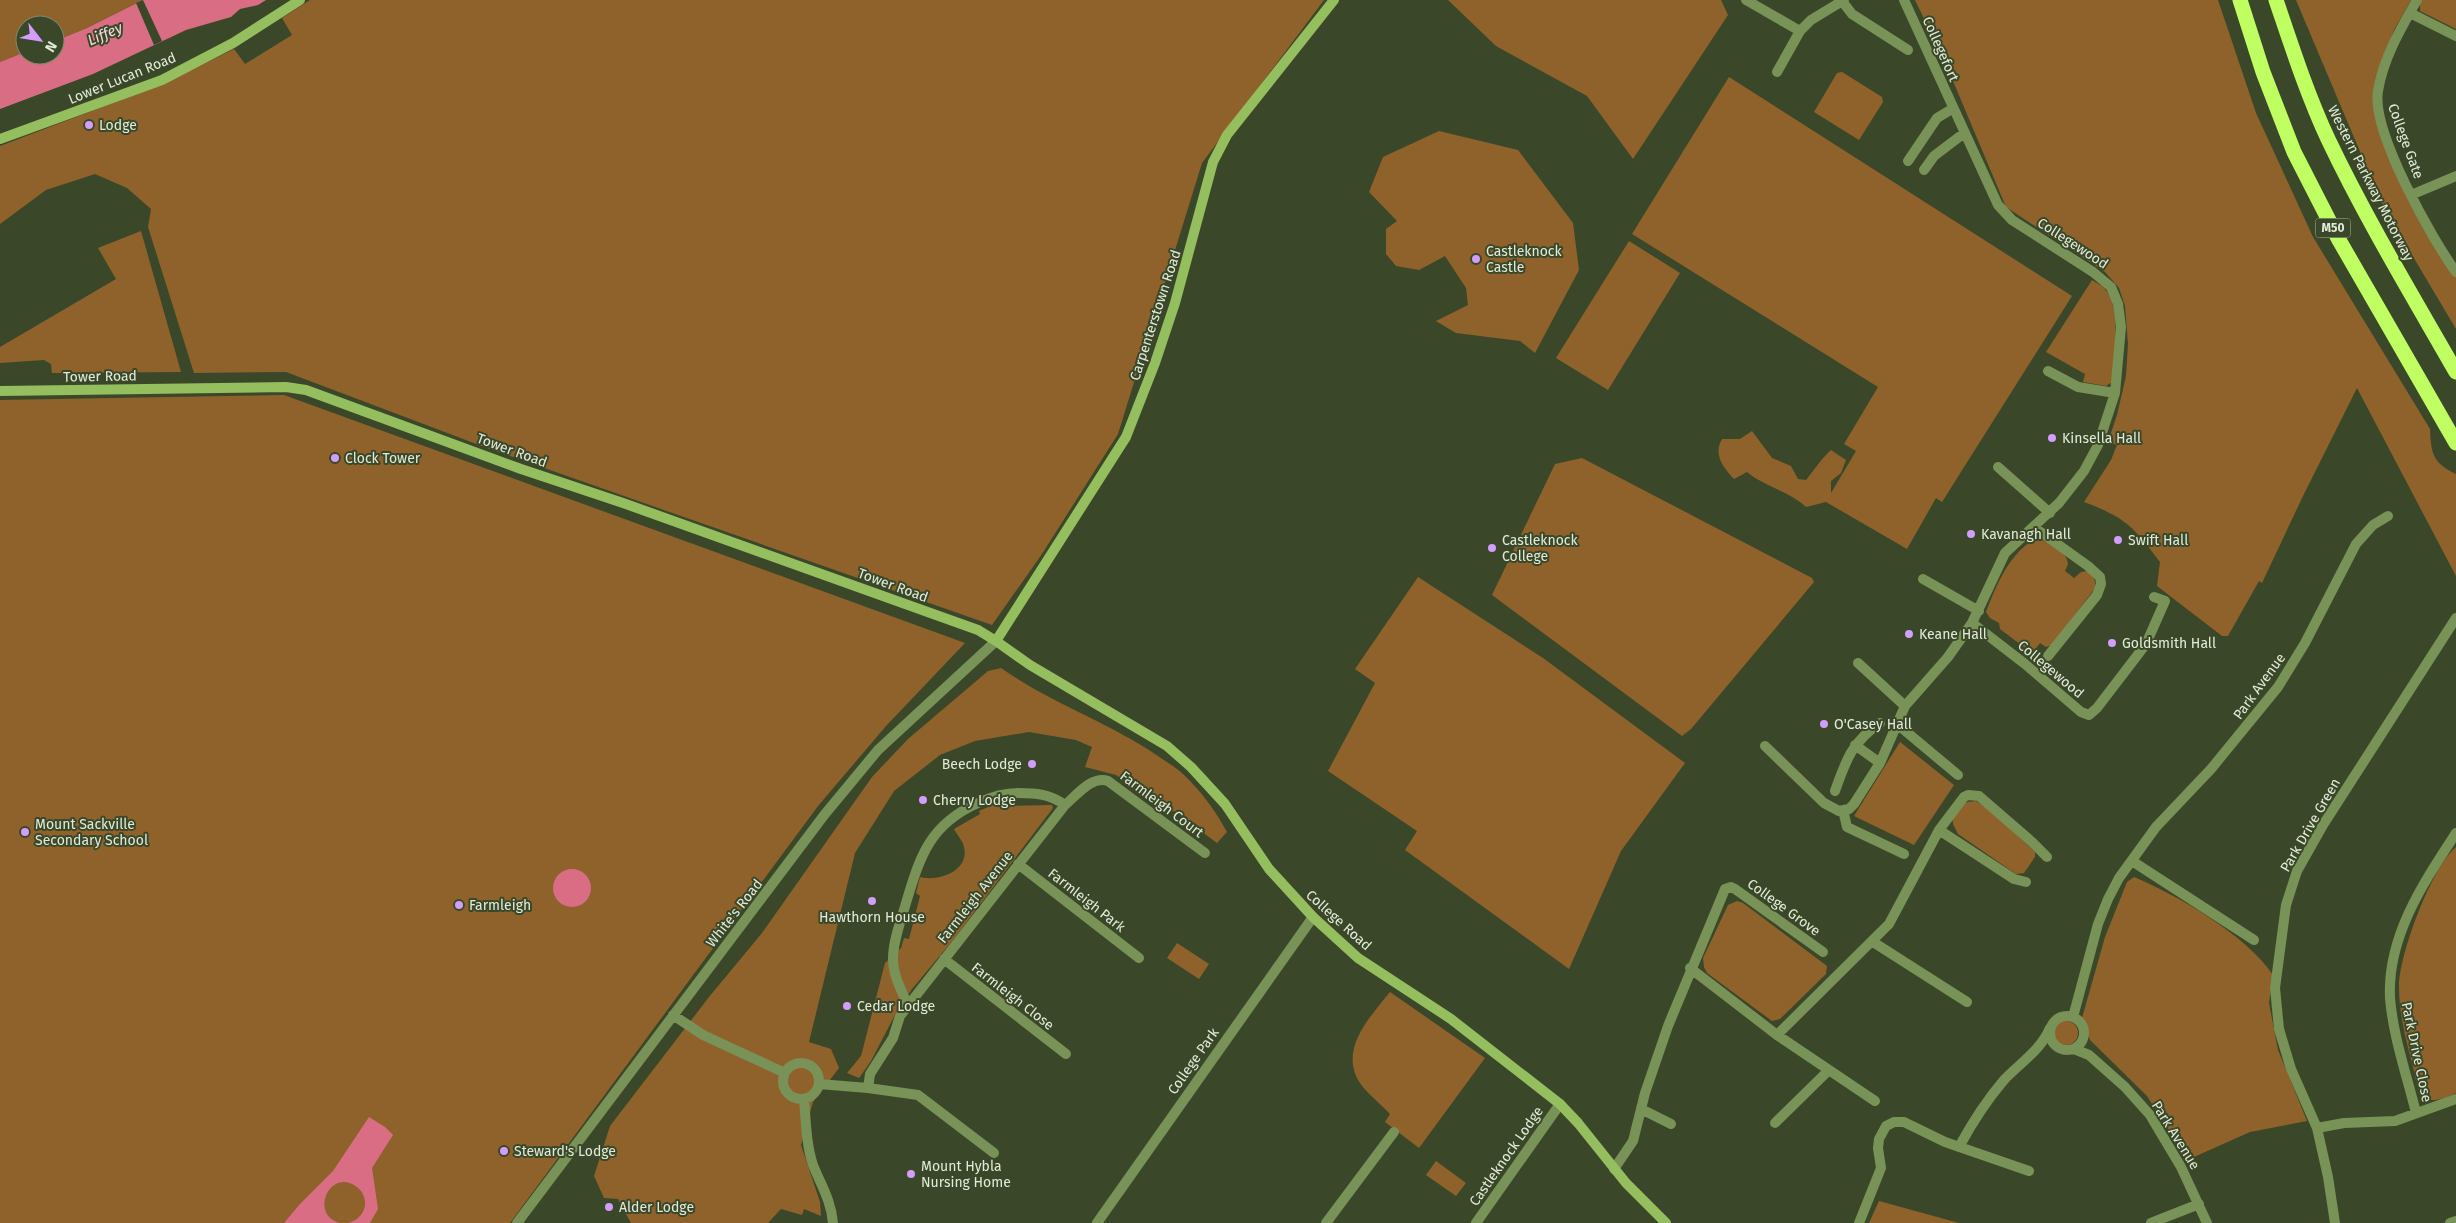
<svg xmlns="http://www.w3.org/2000/svg" width="2456" height="1223" font-family="'Fira Sans',sans-serif">
	<style>
		.green { fill: #8f622c }
		.water { fill: #d86d83 }
		.pier { fill: #3a4829 }
		.lines { fill: none; stroke-linecap: round; stroke-linejoin: round }
		.street { stroke: #789257; stroke-width: 10 }
		.secondary { stroke: #95be5e; stroke-width: 10 }
		.highway { stroke: #bfff61; stroke-width: 15 }
		.poi-dot { fill: #d19dfe; stroke: #3a4829; stroke-width: 2 }
		.labels { text-anchor: middle; stroke-width: 4; stroke-linejoin: round; paint-order: stroke }
		.shield { fill: #3a4829; stroke: #b0baa4; stroke-width: 1 }
		.shield-label { font-size: 12px; font-weight: bold; fill: #e2ebd8 }
		.street-label { font-size: 14px; fill: #e2ebd8; stroke: #3a4829 }
		.poi-label { font-size: 14px; fill: #e2ebd8; stroke: #3a4829; text-anchor: start }
		.water-label { font-size: 15px; font-style: italic; fill: #f5d8dc; stroke: #3a4829 }
	</style>
	<rect width="100%" height="100%" fill="#3a4829"/>
	<path class="green" d="M0,0H143L87,28L55,41V25H25V52L0,62Z
		M310,0H1324L1202,163L1118,434L1042,554L992,625L487,448L286,372L194,373L148,227L151,209L127,188L95,174L46,190L0,224V146L163,84L234,49L245,64L292,35L282,18Z
		M1448,0H1721L1728,15L1633,159L1587,96L1496,46Z
		M1915,0H2218L2256,113L2313,237L2430,429C2431,454 2433,463 2456,474V576L2357,388L2303,496L2262,583L2259,581L2228,636H2222L2157,586L2160,562C2133,526 2126,518 2084,502L2111,460L2117,445L2108,442L2117,415L2126,376L2128,344L2125,306L2119,288L2105,272L2006,207L1945,62Z
		M2296,0H2411L2394,30L2375,82L2393,154L2456,276V329L2383,206Z
		M2420,0H2456V29L2420,11Z
		M1842,72L1882,97L1883,102L1859,140L1814,112L1837,73Z
		M1729,77L2072,296L1942,502L1936,498L1907,549L1826,502L1806,507C1789,491 1765,487 1747,472L1734,479C1723,467 1713,455 1722,439H1740L1752,431L1772,458L1791,466L1798,479L1806,480C1814,470 1822,458 1831,450L1846,460L1841,473L1831,481V493L1856,451L1844,444L1878,387L1632,234Z
		M1439,131L1518,150L1573,223L1579,270L1535,353L1520,341L1456,333L1436,321L1468,305L1466,288L1445,256L1419,270L1396,266L1386,254V229L1397,221L1369,192L1383,157Z
		M141,231L181,372L52,373L51,364L44,360L0,363V347L116,279L98,248Z
		M1629,241L1680,273L1608,390L1556,358Z
		M2092,280C2096,283 2102,285 2105,289C2122,309 2114,357 2112,382L2106,386L2083,382L2085,374L2046,352Z
		M284,395L965,643L886,726L818,806L510,1223H0V400Z
		M1582,458L1812,578L1814,582L1691,729L1682,736L1492,595L1555,464Z
		M2035,539C2046,539 2068,552 2068,564L2065,571L2074,578L2081,572L2087,571C2093,576 2096,579 2095,588L2052,645L2046,647L2040,643L2034,651H2029L2000,629L1999,623L1990,618L1986,612C1997,584 2009,554 2035,539Z
		M1418,577L1543,658L1685,763L1621,851L1569,969L1405,850L1417,831L1328,771L1375,683L1355,669Z
		M1001,668C1050,703 1108,722 1158,756C1166,762 1176,767 1183,774C1201,791 1215,810 1227,832L1217,843L1174,811L1168,814L1116,775L1085,767L1092,747L1076,740L1029,732L975,741L940,755L894,791L855,853L809,1042L831,1049L839,1068L813,1102L801,1145L820,1202L821,1216L804,1209L802,1215L781,1209L768,1223H631L618,1199L604,1198L594,1176L610,1126L709,997L762,933L872,777L908,739L981,677L988,671Z
		M1900,742L1954,785L1914,845L1854,816Z
		M1976,801L1991,811L2035,852V857L2024,873L2016,874L1958,834L1953,824L1952,815L1967,802Z
		M998,803H1003L1004,806L1052,805L1053,808L953,940L912,989L897,1011L871,1061L859,1078L847,1073L861,1056L885,963L901,948L904,938L909,939L920,896L916,893L920,877C938,882 970,871 964,847C963,841 957,835 954,829L980,814L979,811Z
		M2456,847V1093C2445,1098 2436,1102 2424,1099C2416,1088 2415,1073 2411,1059C2405,1036 2399,1012 2399,987C2399,955 2431,868 2456,847Z
		M2134,877C2179,896 2246,935 2273,975L2269,1003L2278,1050L2307,1121L2250,1132L2185,1161L2167,1127L2147,1096L2090,1040L2082,1018L2105,937L2127,882Z
		M1737,901L1743,903L1827,966L1826,974L1780,1019L1772,1021L1707,973L1704,967L1703,958L1728,905Z
		M1177,943L1209,964L1199,979L1167,958Z
		M1390,992L1485,1058L1419,1148L1385,1122L1390,1114C1381,1104 1365,1092 1358,1080C1340,1047 1371,1016 1390,992Z
		M2054 1033a12 12 0 1 1 24 0a12 12 0 1 1-24 0Z
		M1436,1161L1466,1183L1456,1196L1426,1175Z
		M1879,1201L1959,1223H1869Z"/>
	<path class="water" d="M143,0H266L258,5L240,9L231,17L186,30L93,74L0,109V62L25,52V55H55V41L87,28Z
		M553 888a19 19 0 1 1 38 0a19 19 0 1 1-38 0Z
		M369,1117L385,1127L393,1135L372,1168L378,1209L370,1223H348C360,1220 368,1209 364,1197C362,1191 359,1188 354,1185C328,1170 310,1216 340,1223H284L300,1204L333,1171Z"/>
	<path class="pier" d="M143,0L162,41L154,45L136,3Z"/>
	<g class="lines">
		<path class="street" d="M1746,0L1800,31
			M2417,0C2401,28 2383,59 2378,91C2371,131 2432,239 2456,272
			M1842,1L1852,14L1908,50
			M2410,13L2456,36
			M1777,72L1800,31L1811,20L1844,0
			M1908,161L1937,118L1952,109
			M1924,170L1934,156L1963,134
			M2411,195L2456,176
			M2048,371L2078,387L2115,393
			M1998,467L2050,513
			M2035,528L2088,566L2100,577L2101,584L2097,595L2048,656
			M1923,579L1979,611
			M1972,623L2025,664L2081,712L2089,715L2097,708L2146,644L2165,601L2154,597
			M1858,663L1905,706
			M1897,724L1958,775
			M1855,745L1880,763
			M1765,746L1824,803L1839,811L1849,809L1854,804L1880,763L1905,706L1948,657L1972,623L2005,553L2059,503L2084,471L2098,445L2115,393L2121,327L2118,304L2111,287L2093,272L2012,220L1998,205L1904,0
			M1835,791C1846,760 1852,742 1880,723
			M1843,810L1847,827L1904,854
			M2132,861L2254,940
			M1018,864L1139,958
			M2026,882L2014,879L1939,830L1964,797L1968,795L1979,796L2032,842L2047,857
			M1873,942L1967,1002
			M944,959L1066,1054
			M1690,968L1777,1035L1875,1101
			M908,1006C902,991 893,976 893,959C893,940 901,921 906,903C920,856 930,824 978,803C991,797 1004,793 1018,793C1036,793 1050,794 1065,805
			M673,1015L703,1035L785,1073
			M2050 1033a17 17 0 1 1 34 0a17 17 0 1 1-34 0Z
			M2073,1017L2098,924L2108,899L2119,878L2156,827L2211,769L2278,687L2305,643L2356,544L2373,525L2388,516
			M1777,1035L1889,924L1939,830
			M2074,1049L2089,1055L2125,1087L2150,1115L2181,1167L2207,1223
			M783 1081a18 18 0 1 1 36 0a18 18 0 1 1-36 0Z
			M819,1084L868,1088L870,1074L893,1038L900,1016L1065,805C1077,795 1092,775 1108,781L1205,853
			M868,1088L918,1095L994,1153
			M804,1099C806,1121 806,1144 813,1165C821,1185 831,1200 833,1223
			M1641,1109L1671,1124
			M2416,1113C2407,1076 2393,1036 2390,998C2387,936 2424,882 2456,833
			M1775,1123L1828,1071
			M2317,1128L2344,1123L2395,1121L2456,1099
			M1959,1147C1972,1123 1986,1101 2004,1080C2020,1063 2041,1050 2050,1028
			M1614,1169L1633,1141L1645,1093L1668,1026L1725,889L1731,887L1735,889L1823,952
			M517,1223L825,814L878,750L996,641
			M1097,1223L1313,917
			M1326,1223L1394,1132
			M1476,1223L1560,1104
			M1859,1223L1881,1168L1878,1148L1879,1139L1886,1126L1894,1122H1904L1945,1142L2029,1171
			M2151,1223L2199,1204
			M2335,1223L2328,1177L2317,1128L2291,1069L2279,1029L2275,988L2286,905L2297,871L2323,825L2456,618
			M2450,1223L2456,1221"/>
		<path class="secondary" d="M0,139L162,80L233,43L300,0
			M0,391L286,387L306,390L521,469L623,503L978,630L996,641L1030,665L1167,746L1191,767L1225,804L1269,869L1313,917L1358,958L1451,1019L1560,1104L1578,1123L1626,1183L1666,1223
			M996,641L1126,437L1155,363L1175,303L1213,162L1227,135L1334,0"/>
		<path class="highway" d="M2240,0L2263,72L2294,152L2339,240L2456,443
			M2276,0C2292,47 2307,94 2328,139C2366,219 2412,295 2456,372"/>
	</g>
	<g class="poi-dot">
		<circle cx="89" cy="125" r="5"/>
		<circle cx="1476" cy="259" r="5"/>
		<circle cx="2052" cy="438" r="5"/>
		<circle cx="335" cy="458" r="5"/>
		<circle cx="1971" cy="534" r="5"/>
		<circle cx="2118" cy="540" r="5"/>
		<circle cx="1492" cy="548" r="5"/>
		<circle cx="1909" cy="634" r="5"/>
		<circle cx="2112" cy="643" r="5"/>
		<circle cx="1824" cy="724" r="5"/>
		<circle cx="1032" cy="764" r="5"/>
		<circle cx="923" cy="800" r="5"/>
		<circle cx="25" cy="832" r="5"/>
		<circle cx="872" cy="901" r="5"/>
		<circle cx="459" cy="905" r="5"/>
		<circle cx="847" cy="1006" r="5"/>
		<circle cx="504" cy="1151" r="5"/>
		<circle cx="911" cy="1174" r="5"/>
		<circle cx="609" cy="1207" r="5"/>
	</g>
	<g class="labels">
		<rect class="shield" x="2315.5" y="218.5" width="35" height="19" rx="4"/>
		<g class="shield-label">
			<text x="2333" y="232">M50</text>
		</g>
		<g class="street-label">
			<text transform="translate(1941 49) rotate(66)" y="5">Collegefort</text>
			<text transform="translate(122 78) rotate(-22)" y="5">Lower Lucan Road</text>
			<text transform="translate(2406 141) rotate(70)" y="5">College Gate</text>
			<text transform="translate(2371 183) rotate(63)" y="5">Western Parkway Motorway</text>
			<text transform="translate(2073 243) rotate(33)" y="5">Collegewood</text>
			<text transform="translate(1155 315) rotate(-72)" y="5">Carpenterstown Road</text>
			<text transform="translate(100 376) rotate(-1)" y="5">Tower Road</text>
			<text transform="translate(512 450) rotate(20)" y="5">Tower Road</text>
			<text transform="translate(893 585) rotate(20)" y="5">Tower Road</text>
			<text transform="translate(2051 669) rotate(40)" y="5">Collegewood</text>
			<text transform="translate(2259 686) rotate(-54)" y="5">Park Avenue</text>
			<text transform="translate(1162 804) rotate(37)" y="5">Farmleigh Court</text>
			<text transform="translate(2310 825) rotate(-60)" y="5">Park Drive Green</text>
			<text transform="translate(975 897) rotate(-52)" y="5">Farmleigh Avenue</text>
			<text transform="translate(1087 900) rotate(38)" y="5">Farmleigh Park</text>
			<text transform="translate(1784 907) rotate(36)" y="5">College Grove</text>
			<text transform="translate(734 913) rotate(-52)" y="5">White's Road</text>
			<text transform="translate(1339 920) rotate(42)" y="5">College Road</text>
			<text transform="translate(1013 996) rotate(38)" y="5">Farmleigh Close</text>
			<text transform="translate(2417 1052) rotate(78)" y="5">Park Drive Close</text>
			<text transform="translate(1193 1061) rotate(-55)" y="5">College Park</text>
			<text transform="translate(2176 1135) rotate(58)" y="5">Park Avenue</text>
			<text transform="translate(1506 1156) rotate(-55)" y="5">Castleknock Lodge</text>
		</g>
		<g class="poi-label">
			<text x="99" y="130">Lodge</text>
			<text x="1486" y="256">Castleknock<tspan x="1486" dy="16">Castle</tspan></text>
			<text x="2062" y="443">Kinsella Hall</text>
			<text x="345" y="463">Clock Tower</text>
			<text x="1981" y="539">Kavanagh Hall</text>
			<text x="1502" y="545">Castleknock<tspan x="1502" dy="16">College</tspan></text>
			<text x="2128" y="545">Swift Hall</text>
			<text x="1919" y="639">Keane Hall</text>
			<text x="2122" y="648">Goldsmith Hall</text>
			<text x="1834" y="729">O'Casey Hall</text>
			<text x="1022" y="769" text-anchor="end">Beech Lodge</text>
			<text x="933" y="805">Cherry Lodge</text>
			<text x="35" y="829">Mount Sackville<tspan x="35" dy="16">Secondary School</tspan></text>
			<text x="469" y="910">Farmleigh</text>
			<text x="872" y="922" text-anchor="middle">Hawthorn House</text>
			<text x="857" y="1011">Cedar Lodge</text>
			<text x="514" y="1156">Steward's Lodge</text>
			<text x="921" y="1171">Mount Hybla<tspan x="921" dy="16">Nursing Home</tspan></text>
			<text x="619" y="1212">Alder Lodge</text>
		</g>
		<g class="water-label">
			<text transform="translate(105 34) rotate(-23)" y="5">Liffey</text>
		</g>
	</g>
	<g transform="translate(40 40) rotate(121)"><circle r="24" fill="#3a4829" stroke="#7d896f"/>
	<path d="M0-4L9 19L0 12L-9 19Z" fill="#d19dfe"/>
	<text y="-8" font-size="14" font-weight="bold" text-anchor="middle" fill="#e2ebd8">N</text>
	</g>
</svg>
